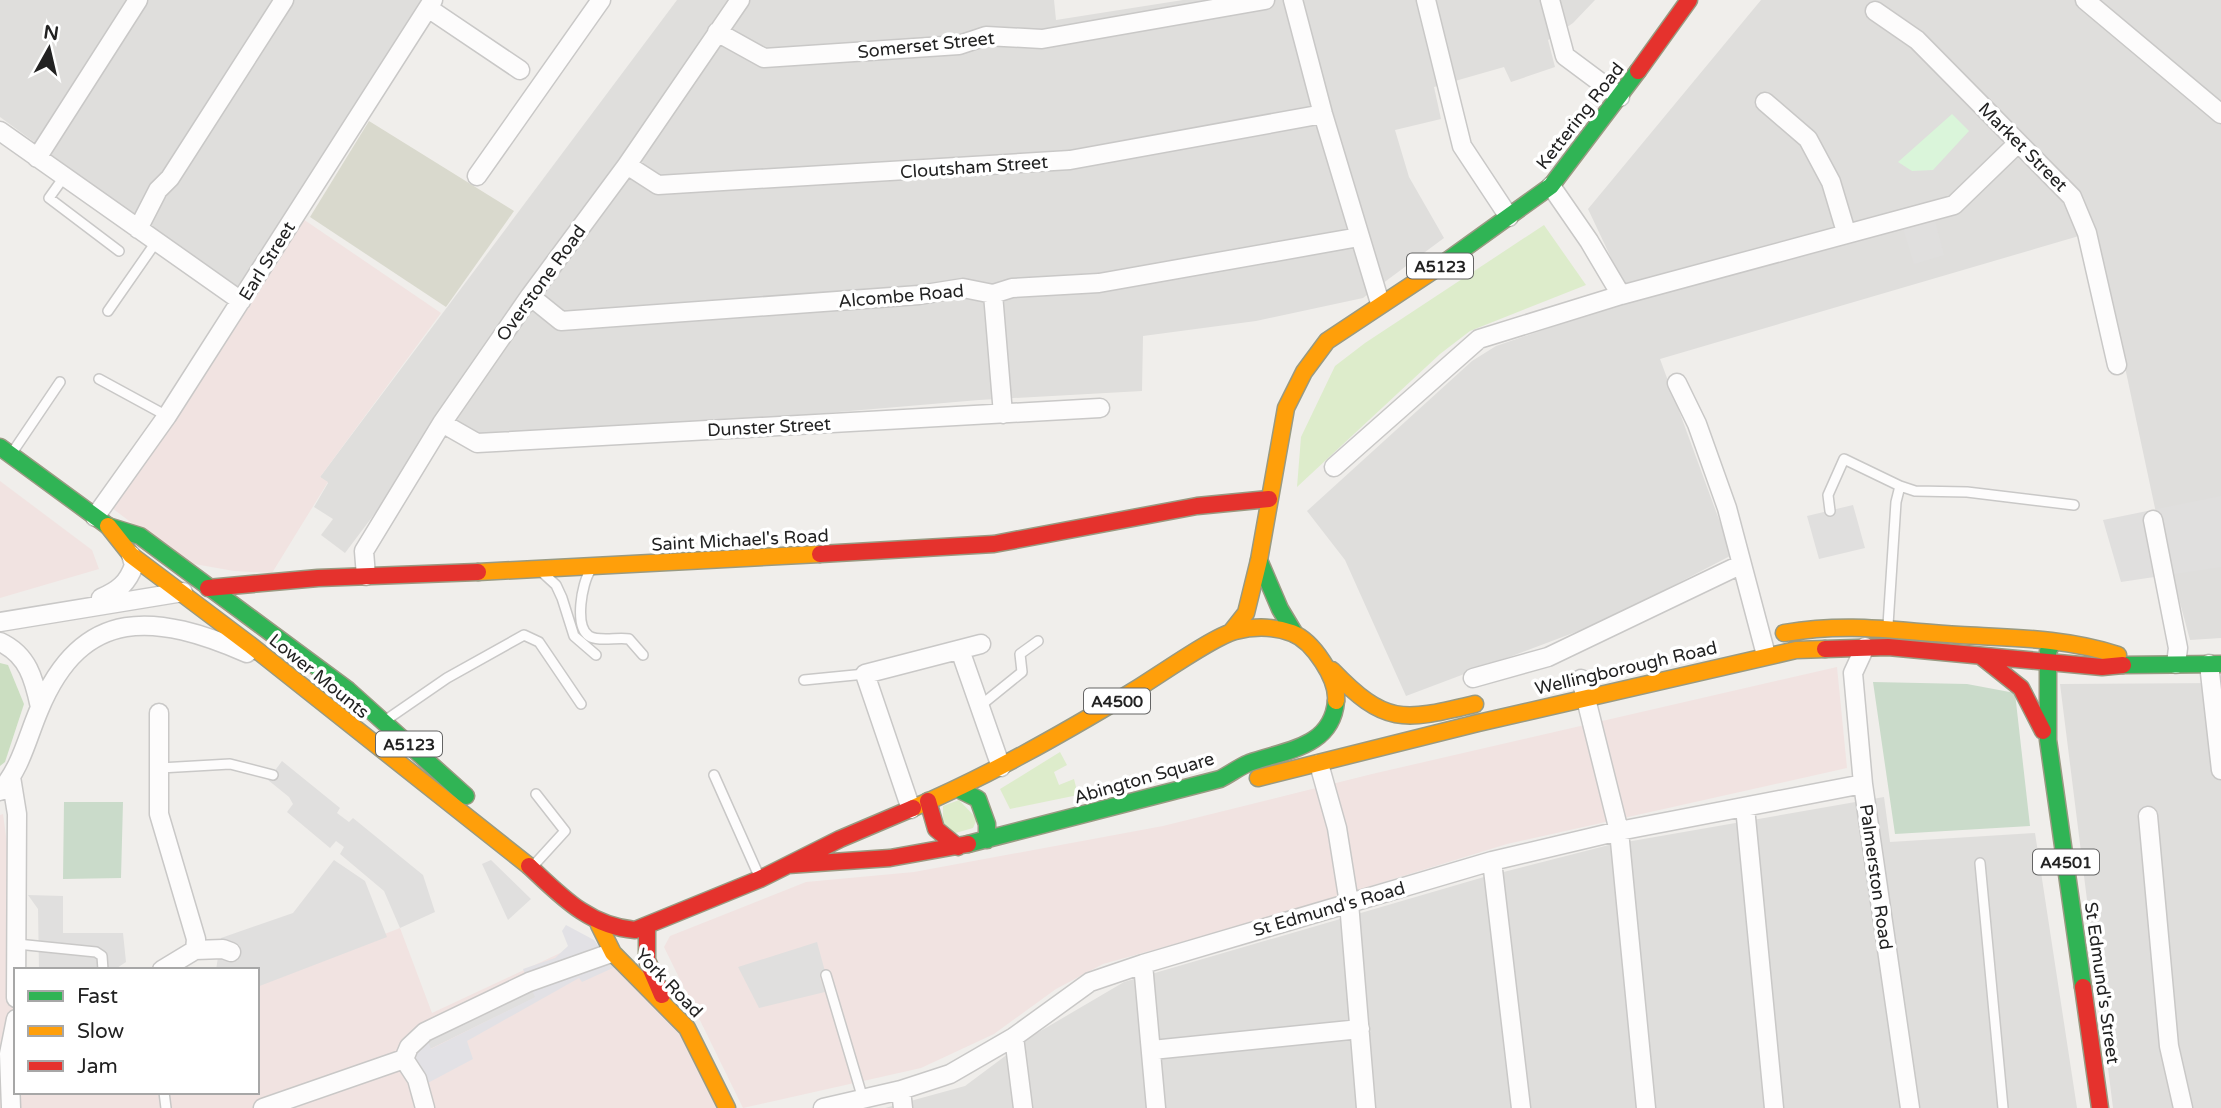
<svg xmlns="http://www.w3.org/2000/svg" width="2221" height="1108" font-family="'Varela Round',sans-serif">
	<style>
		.residential { fill: #dfdedc }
		.commercial { fill: #f1e3e1 }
		.construction { fill: #d9d9cd }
		.grass { fill: #ddeccb }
		.forest { fill: #cbdec1 }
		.cemetery { fill: #cadbca }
		.park { fill: #daf5da }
		.parking { fill: #e0dfde }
		.plaza { fill: #e2e1e5 }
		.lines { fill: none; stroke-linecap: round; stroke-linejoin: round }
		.lane-casing { stroke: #c9c8c7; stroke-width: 12 }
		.street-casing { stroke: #c9c8c7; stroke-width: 21 }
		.fast-casing { stroke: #999a82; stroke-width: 19 }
		.slow-casing { stroke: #999a82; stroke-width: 19 }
		.jam-casing { stroke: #999a82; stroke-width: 19 }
		.lane { stroke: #fdfcfc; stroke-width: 9 }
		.street { stroke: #fdfcfc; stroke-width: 18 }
		.fast { stroke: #30b455; stroke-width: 16 }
		.slow { stroke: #ff9f0a; stroke-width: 16 }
		.jam { stroke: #e5322d; stroke-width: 16 }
		.labels { text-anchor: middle; stroke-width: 7; stroke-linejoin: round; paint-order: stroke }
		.shield { fill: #fff; stroke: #646464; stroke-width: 2 }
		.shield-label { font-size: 16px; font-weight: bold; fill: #222 }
		.street-label { font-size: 18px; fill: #222; stroke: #fff }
	</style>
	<rect width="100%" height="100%" fill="#f0eeeb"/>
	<path class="residential" d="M0,0H423L239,292L0,117Z
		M677,0H1054L1056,20L1183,0H1595L1573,23L1548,40L1555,67L1511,82L1504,67L1434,87L1441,119L1395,130L1409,177L1444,238L1363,298L1256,321L1143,336L1142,391L979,400L477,443L443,423L345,553L321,535L333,519L314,507L328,483L320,477Z
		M1761,0H2221V638L2190,640L2156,513L2096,231L1660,359L1732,555L1605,621L1406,696L1345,560L1307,511L1472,361L1496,346L1631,300L1588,209Z
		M2221,683V1108H2113L2060,684Z
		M1884,797L1890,842L2035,833L2077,1108H885L965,1086L1032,1036L1124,982L1484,877L1609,845Z"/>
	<path class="commercial" d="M300,217L441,313L320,477L328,482L272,573L234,571L183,562L112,508Z
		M0,481L92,550L99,569L0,598Z
		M1837,667L1847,768L1507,844L1254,922L1103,964L1056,989L994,1034L921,1068L743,1108L664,947L670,936L806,882L914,872L1163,826L1372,774Z
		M3,814L17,917L16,1092H257V984L400,928L432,1013L588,940L674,1023L726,1108H0V815Z"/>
	<path class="construction" d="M369,121L514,211L446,307L310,217Z"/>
	<path class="grass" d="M1544,225L1586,285L1470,331L1440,354L1297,487L1301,437L1335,366L1365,343Z
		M1060,752L1067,765L1054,772L1059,785L1074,779L1078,795L1010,809L1000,789Z
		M959,800L977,819L973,828L952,834L943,829V806Z"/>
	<path class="forest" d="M0,663L8,665L24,704L5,762L0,766Z"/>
	<path class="cemetery" d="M1873,682L1967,684L2015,693L2030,826L1895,834Z
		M64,802H123L121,878L63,879Z"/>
	<path class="park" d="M1952,114L1969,131L1933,170L1912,171L1898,162Z"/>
	<path class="parking" d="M1932,210L1944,255L1914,264L1900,218Z
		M2221,496V567L2121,582L2103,520Z
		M1853,505L1865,548L1819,559L1807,516Z
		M282,761L340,808L337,813L349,822L353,818L423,875L435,912L400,928L384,891L340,854L344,847L336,841L330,848L287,812L293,804L289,797L268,780Z
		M334,860L365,881L387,937L257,987V970H216L221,938L293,913Z
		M491,860L531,899L508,920L482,864Z
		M28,895L63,896V933H123L126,962L114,970H39L38,909Z
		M817,942L826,975L820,977L825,992L759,1008L738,967Z
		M529,982L536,997L430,1049L427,1039Z"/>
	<path class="plaza" d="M566,925L594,940L615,967L582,982L579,978L467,1041L473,1059L424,1085L412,1052L427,1039L431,1049L535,997L523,969L555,958L568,946L562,931Z"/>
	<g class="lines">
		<g class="lane-casing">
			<path id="lane" d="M64,177L49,198L119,251
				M108,311L156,242
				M99,379L167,416
				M12,453L60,382
				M1900,486L1915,491L1967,492L2074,505
				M1830,511L1828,495L1844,459L1900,486L1896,502L1888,625
				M590,571C582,583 574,626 589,636C598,642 618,637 629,639L643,655
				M544,574L556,585L562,598L574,636L596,655
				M804,680L865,674
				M980,706L1022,672L1020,654L1038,641
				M386,720L447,678L524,635L539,642L581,704
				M160,768L230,764L273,775
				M714,775L759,876
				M1980,863L2003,1108
				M534,865L565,831L536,794
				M17,944L96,952L102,956L103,970
				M826,975L863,1099
				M164,1092L166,1108"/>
		</g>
		<g class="street-casing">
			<path id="street" d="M1293,0L1323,114L1380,303
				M1426,0L1462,146L1509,217
				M1550,0L1565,56L1620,97
				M2085,0L2221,114
				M428,8L520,70
				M1875,11L1917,40L2072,197L2087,233L2117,365
				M717,32L764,58L959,45L986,36L1042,39L1265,0
				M1765,102L1808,139L1831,182L1846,232
				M0,131L241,301
				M37,158L138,0
				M627,165L658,185L1070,160L1323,114
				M477,176L601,0
				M1551,186L1589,241L1621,295
				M138,229L158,190L170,178L284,0
				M993,294L1003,414
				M530,296L561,321L919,295L963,288L993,294L1012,288L1099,283L1359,237
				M1677,383L1697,424L1727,508L1766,655
				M442,423L477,443L1100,408
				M1334,467L1479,339L1621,295L1954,205L2018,143
				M95,517L167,416L433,0
				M2153,520L2178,648L2176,664
				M366,576L364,551L442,423L530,296L627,165L740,0
				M101,598C118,591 128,583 134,565L131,555
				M0,622L183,592
				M0,642C28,655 34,679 40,707
				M1865,647L1853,673L1863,784L1910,1108
				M960,650L1001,767
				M2209,664L2221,770
				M1473,678L1548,657L1740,565
				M1581,679L1619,831L1646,1108
				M159,713V814L196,939L195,950L162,970
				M1319,764L1337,828L1349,903L1366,1108
				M11,777L17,814L16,998
				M0,791C21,768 27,738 39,710C83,604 157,614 247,653
				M1745,807L1774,1108
				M911,809L865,674L981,644
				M2148,816L2169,1046L2183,1108
				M1492,861L1521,1108
				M195,950L223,949L231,952
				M1143,964L1156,1108
				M1014,1037L1023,1108
				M1152,1050L1360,1029
				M404,1059L417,1079L425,1108
				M901,1090L903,1108
				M11,1108L9,1054L16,1019
				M263,1108L404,1059L409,1047L425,1032L529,982L608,954
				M823,1108L901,1090L950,1074L1014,1037L1090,982L1143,964L1492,861L1619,831L1863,784"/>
		</g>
		<g class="fast-casing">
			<path id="fast" d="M1437,268L1551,186L1638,71
				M0,447L108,526L140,536L348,690L466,796
				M1259,560L1280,609L1295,634
				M2051,646L2048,651V740L2083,987
				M2123,665L2221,664
				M958,789L978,799L987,824V840
				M968,844L1220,779C1230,774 1239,767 1249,763C1285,750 1332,748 1336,701"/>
		</g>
		<g class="slow-casing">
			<path id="slow" d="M108,526L131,555L249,644L529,866
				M478,572L820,554
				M1231,632L1246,613L1259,560L1286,408L1304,372L1327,341L1437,268
				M1784,633C1851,622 1894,631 1960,635C2014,638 2066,638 2118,655
				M1332,670C1386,726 1403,721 1475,704
				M1258,778L1478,723L1796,650L1825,649
				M913,808C988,776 1060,735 1130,693C1154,679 1212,637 1235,631C1255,626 1273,626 1292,633C1313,641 1338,679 1336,701
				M599,925L613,953L687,1028L727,1108"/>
		</g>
		<g class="jam-casing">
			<path id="jam" d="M1638,71L1689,0
				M820,554L994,544L1197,506L1269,499
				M208,588L318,578L478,572
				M1825,649L1888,647L2102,667L2123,665
				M1982,657L2021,688L2043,731
				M928,801L936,829L958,847
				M788,865L890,858L968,844
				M529,866C562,897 589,926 635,930L760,879L840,839L913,808
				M647,926V960L662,995
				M2083,987L2100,1108"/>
		</g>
		<use href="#lane" class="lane"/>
		<use href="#street" class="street"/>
		<use href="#fast" class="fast"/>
		<use href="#slow" class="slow"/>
		<use href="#jam" class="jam"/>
	</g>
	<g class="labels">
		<g class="shield">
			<rect x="1407" y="253.5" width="66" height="25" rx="5"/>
			<rect x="1084" y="688.5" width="66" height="25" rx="5"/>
			<rect x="376" y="731.5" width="66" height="25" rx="5"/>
			<rect x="2033" y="849.5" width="66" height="25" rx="5"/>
		</g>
		<g class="shield-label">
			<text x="1440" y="272">A5123</text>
			<text x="1117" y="707">A4500</text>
			<text x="409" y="750">A5123</text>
			<text x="2066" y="868">A4501</text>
		</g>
		<g class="street-label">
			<text transform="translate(926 45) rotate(-6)" y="6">Somerset Street</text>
			<text transform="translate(1580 116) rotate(-52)" y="6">Kettering Road</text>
			<text transform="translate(2023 147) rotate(45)" y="6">Market Street</text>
			<text transform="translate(974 167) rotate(-4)" y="6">Cloutsham Street</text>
			<text transform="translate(267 261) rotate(-58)" y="6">Earl Street</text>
			<text transform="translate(541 283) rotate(-54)" y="6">Overstone Road</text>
			<text transform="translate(901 296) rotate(-5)" y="6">Alcombe Road</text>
			<text transform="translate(769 427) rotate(-3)" y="6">Dunster Street</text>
			<text transform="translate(740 540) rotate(-3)" y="6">Saint Michael's Road</text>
			<text transform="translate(1626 668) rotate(-13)" y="6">Wellingborough Road</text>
			<text transform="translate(319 676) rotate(39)" y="6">Lower Mounts</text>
			<text transform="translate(1144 778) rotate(-16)" y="6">Abington Square</text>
			<text transform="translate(1876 877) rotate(82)" y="6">Palmerston Road</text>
			<text transform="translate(1329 909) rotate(-16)" y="6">St Edmund's Road</text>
			<text transform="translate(669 983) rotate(46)" y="6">York Road</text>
			<text transform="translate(2102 983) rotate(82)" y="6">St Edmund's Street</text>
		</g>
	</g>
	<rect x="14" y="968" width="245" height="126" fill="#ffffff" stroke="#a7a7a7" stroke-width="2"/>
	<rect x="28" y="991" width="35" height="10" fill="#30b455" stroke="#a7a7a7" stroke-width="2"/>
	<text x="77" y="1003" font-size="21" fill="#222222">Fast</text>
	<rect x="28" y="1026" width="35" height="10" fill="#ff9f0a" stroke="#a7a7a7" stroke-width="2"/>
	<text x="77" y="1038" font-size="21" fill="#222222">Slow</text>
	<rect x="28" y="1061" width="35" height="10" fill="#e5322d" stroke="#a7a7a7" stroke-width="2"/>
	<text x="77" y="1073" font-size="21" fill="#222222">Jam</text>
	<g transform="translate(49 49) rotate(8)" stroke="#ffffff" stroke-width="5" paint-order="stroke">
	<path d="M0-5L12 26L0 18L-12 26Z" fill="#222222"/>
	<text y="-10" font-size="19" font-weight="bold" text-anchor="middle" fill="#222222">N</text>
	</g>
</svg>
